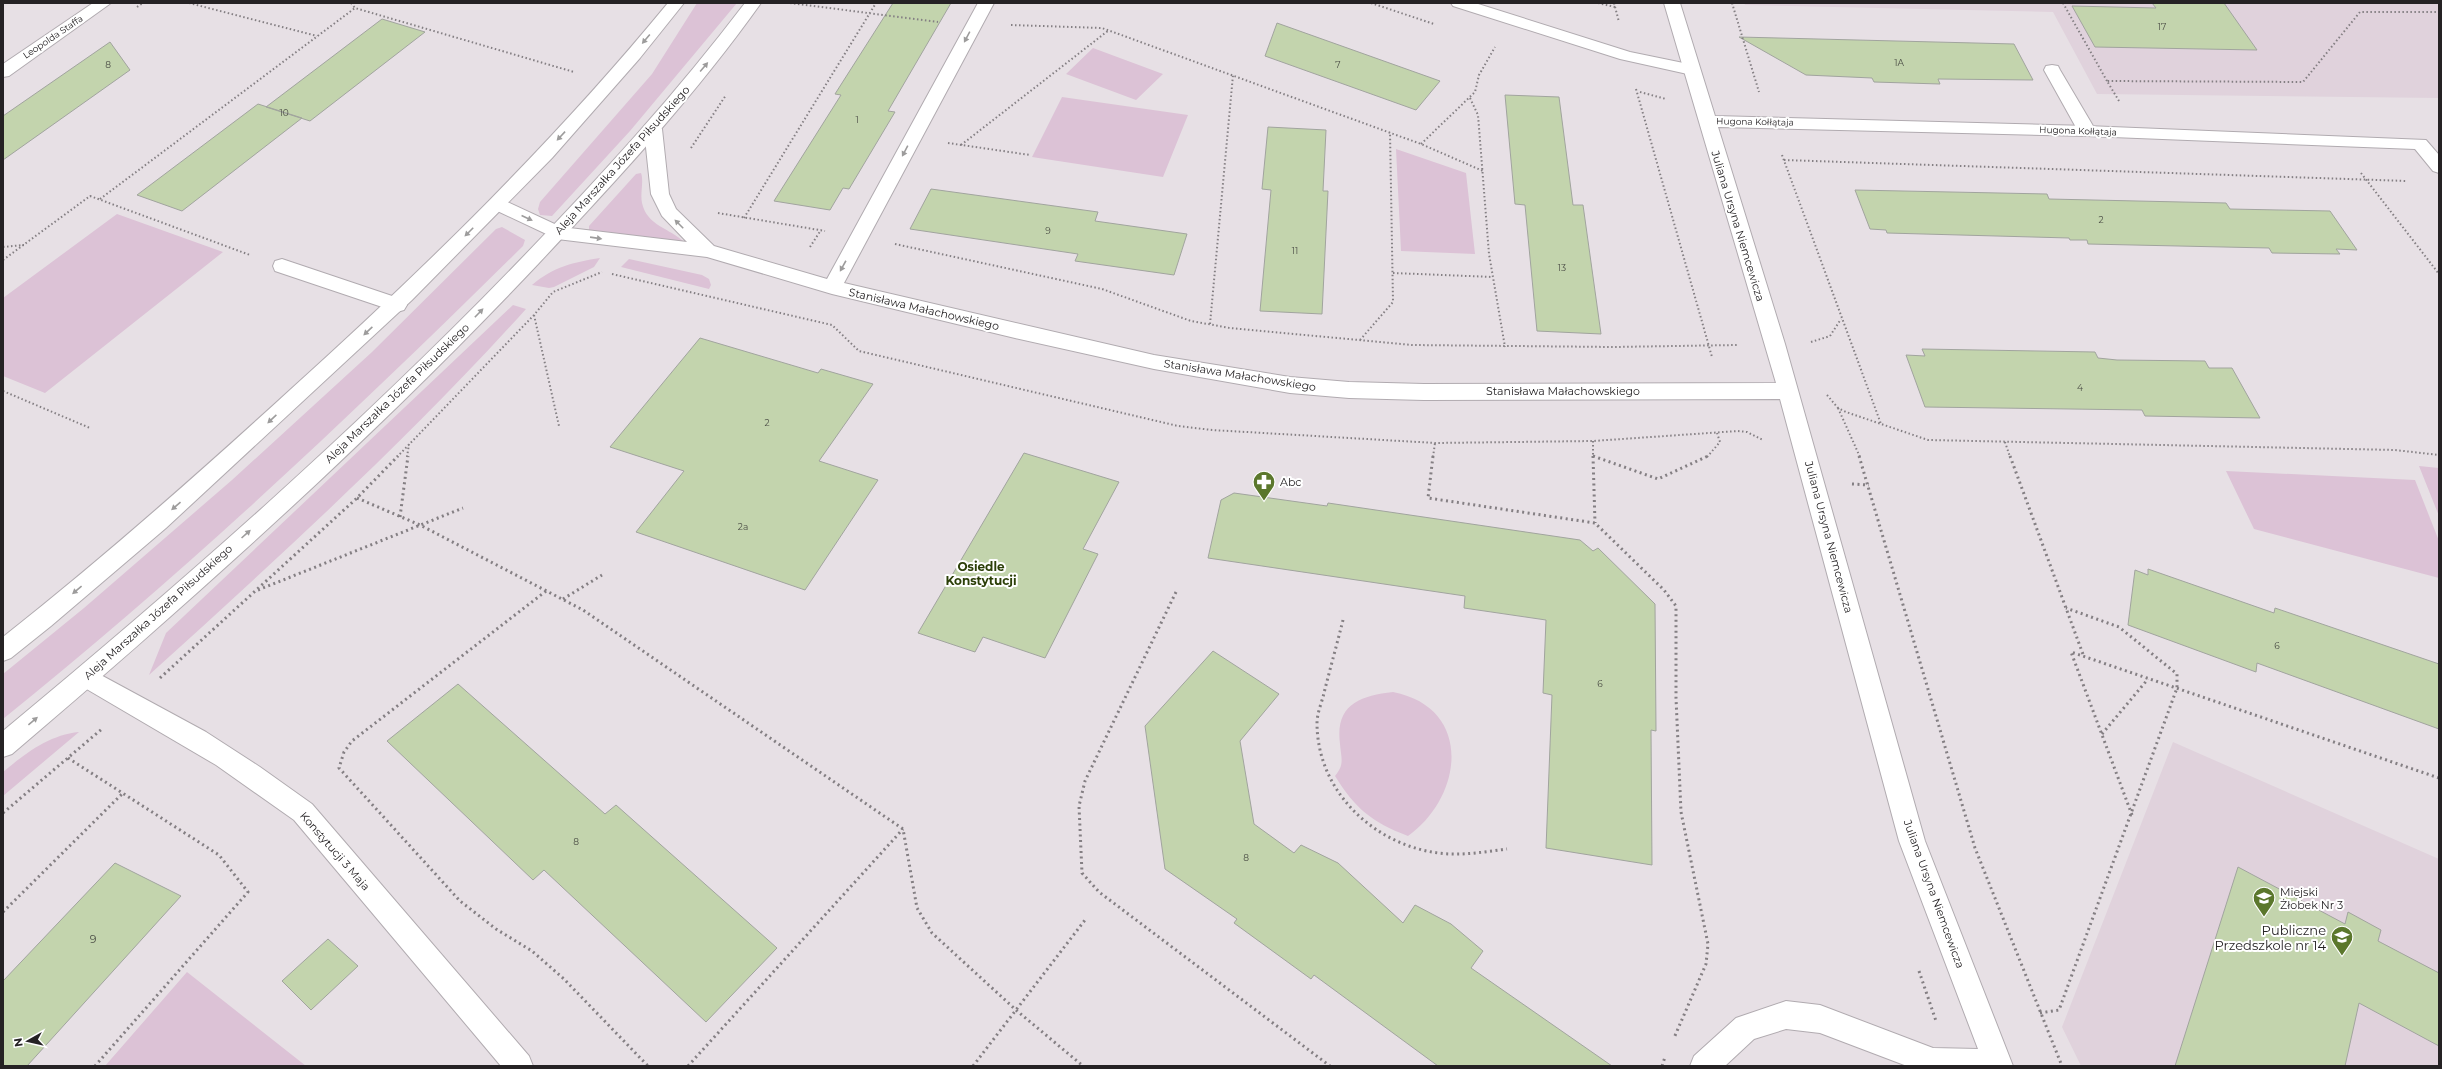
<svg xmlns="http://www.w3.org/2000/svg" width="2442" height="1069" font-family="Montserrat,sans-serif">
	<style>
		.built { fill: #e0d2dc }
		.green { fill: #dcc2d6 }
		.building { fill: #c3d4ad; stroke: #a1a49e }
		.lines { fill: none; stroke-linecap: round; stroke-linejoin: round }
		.lane-casing { stroke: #b1abb0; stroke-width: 2 }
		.street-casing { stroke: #b1abb0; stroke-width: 2 }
		.secondary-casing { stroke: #b1abb0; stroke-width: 2 }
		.path-far1 { stroke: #847f83; stroke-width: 2; stroke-dasharray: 1.5 2.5; stroke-linecap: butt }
		.path { stroke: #847f83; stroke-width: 3; stroke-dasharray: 2 3.5; stroke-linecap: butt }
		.lane { fill: #fff; fill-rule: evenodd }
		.street { fill: #fff; fill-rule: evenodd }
		.secondary { fill: #fff; fill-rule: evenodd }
		.oneway { fill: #9d9c9c }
		.labels { text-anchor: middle; stroke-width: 4; stroke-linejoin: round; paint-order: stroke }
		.number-label { font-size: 9px; fill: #4c4e46 }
		.far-street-label { font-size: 9px; fill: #252224; stroke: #fff }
		.street-label { font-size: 11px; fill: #252224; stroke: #fff }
		.poi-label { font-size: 11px; fill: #252224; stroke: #fff; text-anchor: start }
		.near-number-label { font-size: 11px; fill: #4c4e46 }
		.neighbourhood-label { font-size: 12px; font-weight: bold; fill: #2c3f08; stroke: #fff }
		.near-poi-label { font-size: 13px; fill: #252224; stroke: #fff; text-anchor: end }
	</style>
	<rect width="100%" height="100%" fill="#e7e0e5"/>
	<path class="built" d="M1744,3H2439V98L2097,94L2053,12L1745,5Z
		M2173,742L2439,859V1066H2081L2062,1027Z"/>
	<path class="green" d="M697,3H737L630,131L552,216L540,215L538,209L540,202L652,74Z
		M1093,48L1163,74L1136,100L1066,74Z
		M1062,97L1188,115L1163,177L1032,157Z
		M1396,149L1466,173L1475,254L1401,251Z
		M641,173C644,181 640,193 642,203C647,226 670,228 684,242L589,231V226L636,174Z
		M117,214L223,252L45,393L3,376V298Z
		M502,227L525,240L523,246C356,411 185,573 3,719V674L84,608L232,480L372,352L496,229Z
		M600,258L594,267L554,287L549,288L532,285C553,267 574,262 600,258Z
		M629,259L702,275L709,279L711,285L709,289L621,267Z
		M513,305L526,309C409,439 279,557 149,675L166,633Z
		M2419,466L2439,468V516Z
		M2226,471L2415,480L2439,541V578L2254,529Z
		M1393,692C1474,708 1463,797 1408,836C1371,822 1355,808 1335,776C1345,764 1341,758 1340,744C1335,705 1359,696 1393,692Z
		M79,732L3,796V772C26,753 49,735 79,732Z
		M187,972L306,1066H105Z"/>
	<path class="building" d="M893,3H951L888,111L895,112L849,189L843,188L830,210L774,201L841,95L835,94Z
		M2152,3H2224L2257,50L2095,47L2072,6L2156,8Z
		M382,19L425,32L310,121L266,107Z
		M1277,23L1440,81L1416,110L1265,56Z
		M1739,37L2014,44L2033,80L1938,79L1940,84L1874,82L1872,78L1806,75Z
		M110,42L130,70L3,160V116Z
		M1505,95L1559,97L1573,205H1583L1601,334L1537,331L1525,205L1515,204Z
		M258,104L302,118L182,211L137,195Z
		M1268,127L1326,130L1323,191H1328L1322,314L1260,311L1271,190L1262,189Z
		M931,189L1098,212L1095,221L1187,234L1174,275L1075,261L1078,254L910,229Z
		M1855,190L2047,194L2049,199L2226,203L2230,209L2330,211L2357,250L2336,249L2340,254L2272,253L2269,248L2088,244L2087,240H2070L2069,238L1887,233L1886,230L1870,229Z
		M700,338L818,373L821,369L873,384L819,461L878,480L805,590L636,532L684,471L610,447Z
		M1922,349L2095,352L2098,358L2117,360L2205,361L2209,368H2232L2260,418L2145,416L2142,410L1925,407L1906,355L1925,356Z
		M1024,453L1119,482L1083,549L1098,554L1045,658L983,637L975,652L918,633Z
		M1234,493L1327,506L1328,503L1580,540L1593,551L1598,548L1655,604L1656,731L1651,730L1652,865L1546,848L1552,695L1543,693L1546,620L1464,608L1465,596L1208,558L1221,500Z
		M2148,569L2274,613L2275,608L2439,664V729L2257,663L2256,672L2128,625L2135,570L2148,575Z
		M1213,651L1279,694L1240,741L1254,824L1294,853L1301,845L1338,863L1403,923L1415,905L1451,924L1483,951L1471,968L1612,1066H1438L1314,975L1311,979L1234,923L1237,919L1165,869L1145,726Z
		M458,684L605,814L616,805L777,948L706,1022L544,870L533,880L387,741Z
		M115,863L181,896L27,1066H3V981Z
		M2238,867L2345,924L2348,912L2381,930L2378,941L2439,973V1046L2359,1003L2345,1066H2175Z
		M328,939L358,966L311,1010L282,981Z"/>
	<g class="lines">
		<g class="lane-casing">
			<path id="lane" d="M1451,3H1475L1630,52L1698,66L1700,70L1698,74L1692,75L1620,59L1453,6Z
				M2052,65L2058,66L2060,70L2096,131L2093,135H2081L2078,131L2044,70L2046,66Z
				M282,259L404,300L407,305L404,310L397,312L275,271L273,266L275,261Z"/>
		</g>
		<g class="street-casing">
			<path id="street" d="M93,3H111L9,76L3,77V64Z
				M978,3H994L844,283L1154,355L1290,377L1349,382L1424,384L1776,383L1664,3H1680L1715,116L2087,126L2426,140L2439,155V173L2433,171L2415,149L2087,136L1718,127L1785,344L1925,841L2013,1066H1907L1820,1033L1786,1029L1754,1039L1725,1066H1690L1694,1056L1736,1018L1786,1001L1820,1005L1933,1048L1978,1049L1899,841L1780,399L1424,400L1349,398L1290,393L1154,369L1015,338L832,294L707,257L557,239L491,208L488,204L491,200L497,198L503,200L561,227L687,242L662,216L651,194L644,129L647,125H659L662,129L669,194L676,209L714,246L827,279Z
				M86,667L206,732L260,767L312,804L529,1056L533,1066H501L294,820L216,765L78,684L74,677L78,670Z"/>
		</g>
		<g class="secondary-casing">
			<path id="secondary" d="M668,3H684L640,58L552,158L412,300L166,528L51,626L11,658L3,661V637C102,559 197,475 290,390C424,269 553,143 668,3Z
				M745,3H761C695,96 617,180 539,263C374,438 195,598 12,754L3,757V731C183,582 359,427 521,259C600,177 676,94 745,3Z"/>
		</g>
		<path class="path-far1" d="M189,3L317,36
			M351,3L355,8L574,72
			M790,3L938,22
			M1371,3L1434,24
			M1598,3L1615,7
			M1614,3L1619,22
			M1732,3L1759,92
			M2063,3L2107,81
			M137,7L143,3
			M1011,25L1102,28L1421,144L1483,171
			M1636,89L1712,357
			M1640,92L1666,99
			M1470,98L1478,115L1489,254L1505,347
			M2119,101L2107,81L2303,82L2360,12H2439
			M948,143L1030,155
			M1421,144L1475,92L1479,75L1495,47
			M961,145L1109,30
			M691,148L726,95
			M1782,155L1881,424
			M1784,160L2407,181
			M2361,173L2439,274
			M100,199L355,8
			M718,213L825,231
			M744,218L876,3
			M895,244L1102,289L1191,321L1230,328L1412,345L1613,347L1738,345
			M3,247L24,245
			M810,247L821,230
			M3,260L90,196L250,255
			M1393,273L1493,277
			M612,274L832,325L859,351L1178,426L1212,430L1435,443L1593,441L1738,431L1747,432L1763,440
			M534,315L559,426
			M1210,324L1233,75
			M1360,340L1393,302L1390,132
			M1811,342L1830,336L1841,319
			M3,391L90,428
			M1827,395L1838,408L1846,412L1928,440L2395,450L2439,455
			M1838,408L1860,457
			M1593,441V457
			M2005,442L2010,457
			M1593,456L1595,457
			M397,457L534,315L553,292L602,272
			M407,457L409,444
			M1433,457L1435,443
			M1707,457L1720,442L1717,433"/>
		<path class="path" d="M1433,456L1428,498L1595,523L1664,590L1676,606V698L1681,812L1708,944L1706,964L1674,1038
			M1593,456L1595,523
			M1593,456L1658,479L1708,456
			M1859,456L1975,848L2062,1066
			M2010,456L2084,657
			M1852,484L1869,485
			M357,498L420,525L583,610L903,829L917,908L932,933L1016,1010L1083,1066
			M400,517L408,456
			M258,590L463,508
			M546,591L352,741L344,752L339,768L460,901L496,929L532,951L564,979L648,1066
			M1176,592L1085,781L1079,806L1082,873L1099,892L1330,1066
			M563,599L602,575
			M1343,620C1337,644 1330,669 1324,693C1322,702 1317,713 1317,723C1317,790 1372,844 1438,853C1461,856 1484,852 1507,849
			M160,678L357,498L398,456
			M2102,734L2148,679
			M68,758L219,855L248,892L95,1066
			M3,813L103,728
			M2132,815L2071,652L2439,778
			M3,912L124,792
			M1919,971L1936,1021
			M2040,1013L2059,1010L2177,688V674L2119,627L2066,608
			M688,1066L903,829
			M973,1066L1085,920
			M1662,1066L1665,1057"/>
		<use href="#lane" class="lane"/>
		<use href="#street" class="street"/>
		<use href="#secondary" class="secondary"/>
	</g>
	<defs><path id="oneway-solid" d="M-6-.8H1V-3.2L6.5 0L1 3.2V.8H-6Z"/></defs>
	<g class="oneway">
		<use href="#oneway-solid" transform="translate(967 37) rotate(118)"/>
		<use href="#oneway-solid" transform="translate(646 39) rotate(130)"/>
		<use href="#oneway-solid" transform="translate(704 67) rotate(-50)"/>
		<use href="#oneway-solid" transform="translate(561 136) rotate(133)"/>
		<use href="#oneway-solid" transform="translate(905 151) rotate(118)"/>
		<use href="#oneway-solid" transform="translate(527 218) rotate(25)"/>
		<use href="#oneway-solid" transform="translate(679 224) rotate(-135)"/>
		<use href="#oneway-solid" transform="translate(469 232) rotate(135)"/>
		<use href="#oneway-solid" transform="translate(596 238) rotate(8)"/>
		<use href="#oneway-solid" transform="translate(843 266) rotate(119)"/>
		<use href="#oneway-solid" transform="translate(479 313) rotate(-46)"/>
		<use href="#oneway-solid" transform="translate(368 331) rotate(137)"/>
		<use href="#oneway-solid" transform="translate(272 419) rotate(137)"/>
		<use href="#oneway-solid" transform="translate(176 506) rotate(139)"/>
		<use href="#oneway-solid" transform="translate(246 534) rotate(-42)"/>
		<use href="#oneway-solid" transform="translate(77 590) rotate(140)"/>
		<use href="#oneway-solid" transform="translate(33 721) rotate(-40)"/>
	</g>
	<defs>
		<g id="pharmacy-pin" transform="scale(1.15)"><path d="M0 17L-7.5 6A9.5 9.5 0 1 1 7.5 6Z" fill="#5b772c" stroke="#fff"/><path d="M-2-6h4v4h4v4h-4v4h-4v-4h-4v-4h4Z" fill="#fff"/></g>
		<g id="school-pin" transform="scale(1.15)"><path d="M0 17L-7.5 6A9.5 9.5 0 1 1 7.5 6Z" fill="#5b772c" stroke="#fff"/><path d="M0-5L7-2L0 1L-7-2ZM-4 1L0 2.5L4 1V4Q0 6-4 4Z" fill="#fff"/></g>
	</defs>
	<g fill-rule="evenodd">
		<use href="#pharmacy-pin" x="1264" y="482"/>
		<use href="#school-pin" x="2264" y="898"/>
		<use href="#school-pin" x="2342" y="937"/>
	</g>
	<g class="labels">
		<g class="number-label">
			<text x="2162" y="30">17</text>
			<text x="1899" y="66">1A</text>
			<text x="108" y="68">8</text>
			<text x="1338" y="68">7</text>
			<text x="284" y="116">10</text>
			<text x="857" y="123">1</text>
			<text x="2101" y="223">2</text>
			<text x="1048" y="234">9</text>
			<text x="1295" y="254">11</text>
			<text x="1562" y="271">13</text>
			<text x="2080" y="391">4</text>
			<text x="767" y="426">2</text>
			<text x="743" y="530">2a</text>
			<text x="2277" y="649">6</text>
			<text x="1600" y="687">6</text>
			<text x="576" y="845">8</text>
			<text x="1246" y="861">8</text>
		</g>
		<g class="far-street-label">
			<text transform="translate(53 37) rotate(-34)" y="3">Leopolda Staffa</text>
			<text transform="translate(1755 122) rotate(1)" y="3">Hugona Kołłątaja</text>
			<text transform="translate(2078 131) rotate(2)" y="3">Hugona Kołłątaja</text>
		</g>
		<g class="street-label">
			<text transform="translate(622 160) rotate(-48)" y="4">Aleja Marszałka Józefa Piłsudskiego</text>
			<text transform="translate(1738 226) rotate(73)" y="4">Juliana Ursyna Niemcewicza</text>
			<text transform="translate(924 309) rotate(13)" y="4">Stanisława Małachowskiego</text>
			<text transform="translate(1240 375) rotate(9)" y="4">Stanisława Małachowskiego</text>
			<text x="1563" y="395">Stanisława Małachowskiego</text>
			<text transform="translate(397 393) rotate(-44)" y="4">Aleja Marszałka Józefa Piłsudskiego</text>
			<text transform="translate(1829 537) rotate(75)" y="4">Juliana Ursyna Niemcewicza</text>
			<text transform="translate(158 612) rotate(-42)" y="4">Aleja Marszałka Józefa Piłsudskiego</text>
			<text transform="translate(335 851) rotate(49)" y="4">Konstytucji 3 Maja</text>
			<text transform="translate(1934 894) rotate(70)" y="4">Juliana Ursyna Niemcewicza</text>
		</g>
		<g class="poi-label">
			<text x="1280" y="486">Abc</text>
			<text x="2280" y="896">Miejski<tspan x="2280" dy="13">Żłobek Nr 3</tspan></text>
		</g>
		<g class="near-number-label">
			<text x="93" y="943">9</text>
		</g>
		<g class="neighbourhood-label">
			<text x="981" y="571">Osiedle<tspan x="981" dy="14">Konstytucji</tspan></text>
		</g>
		<g class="near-poi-label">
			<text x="2326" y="935">Publiczne<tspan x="2326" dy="15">Przedszkole nr 14</tspan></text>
		</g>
	</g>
	<rect width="2442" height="1069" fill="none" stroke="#252224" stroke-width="8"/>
	<g transform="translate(28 1041) rotate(262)" stroke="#ffffff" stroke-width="3" paint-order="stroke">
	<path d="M0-3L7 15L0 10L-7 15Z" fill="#252224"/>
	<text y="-6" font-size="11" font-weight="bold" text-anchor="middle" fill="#252224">N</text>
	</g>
</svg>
